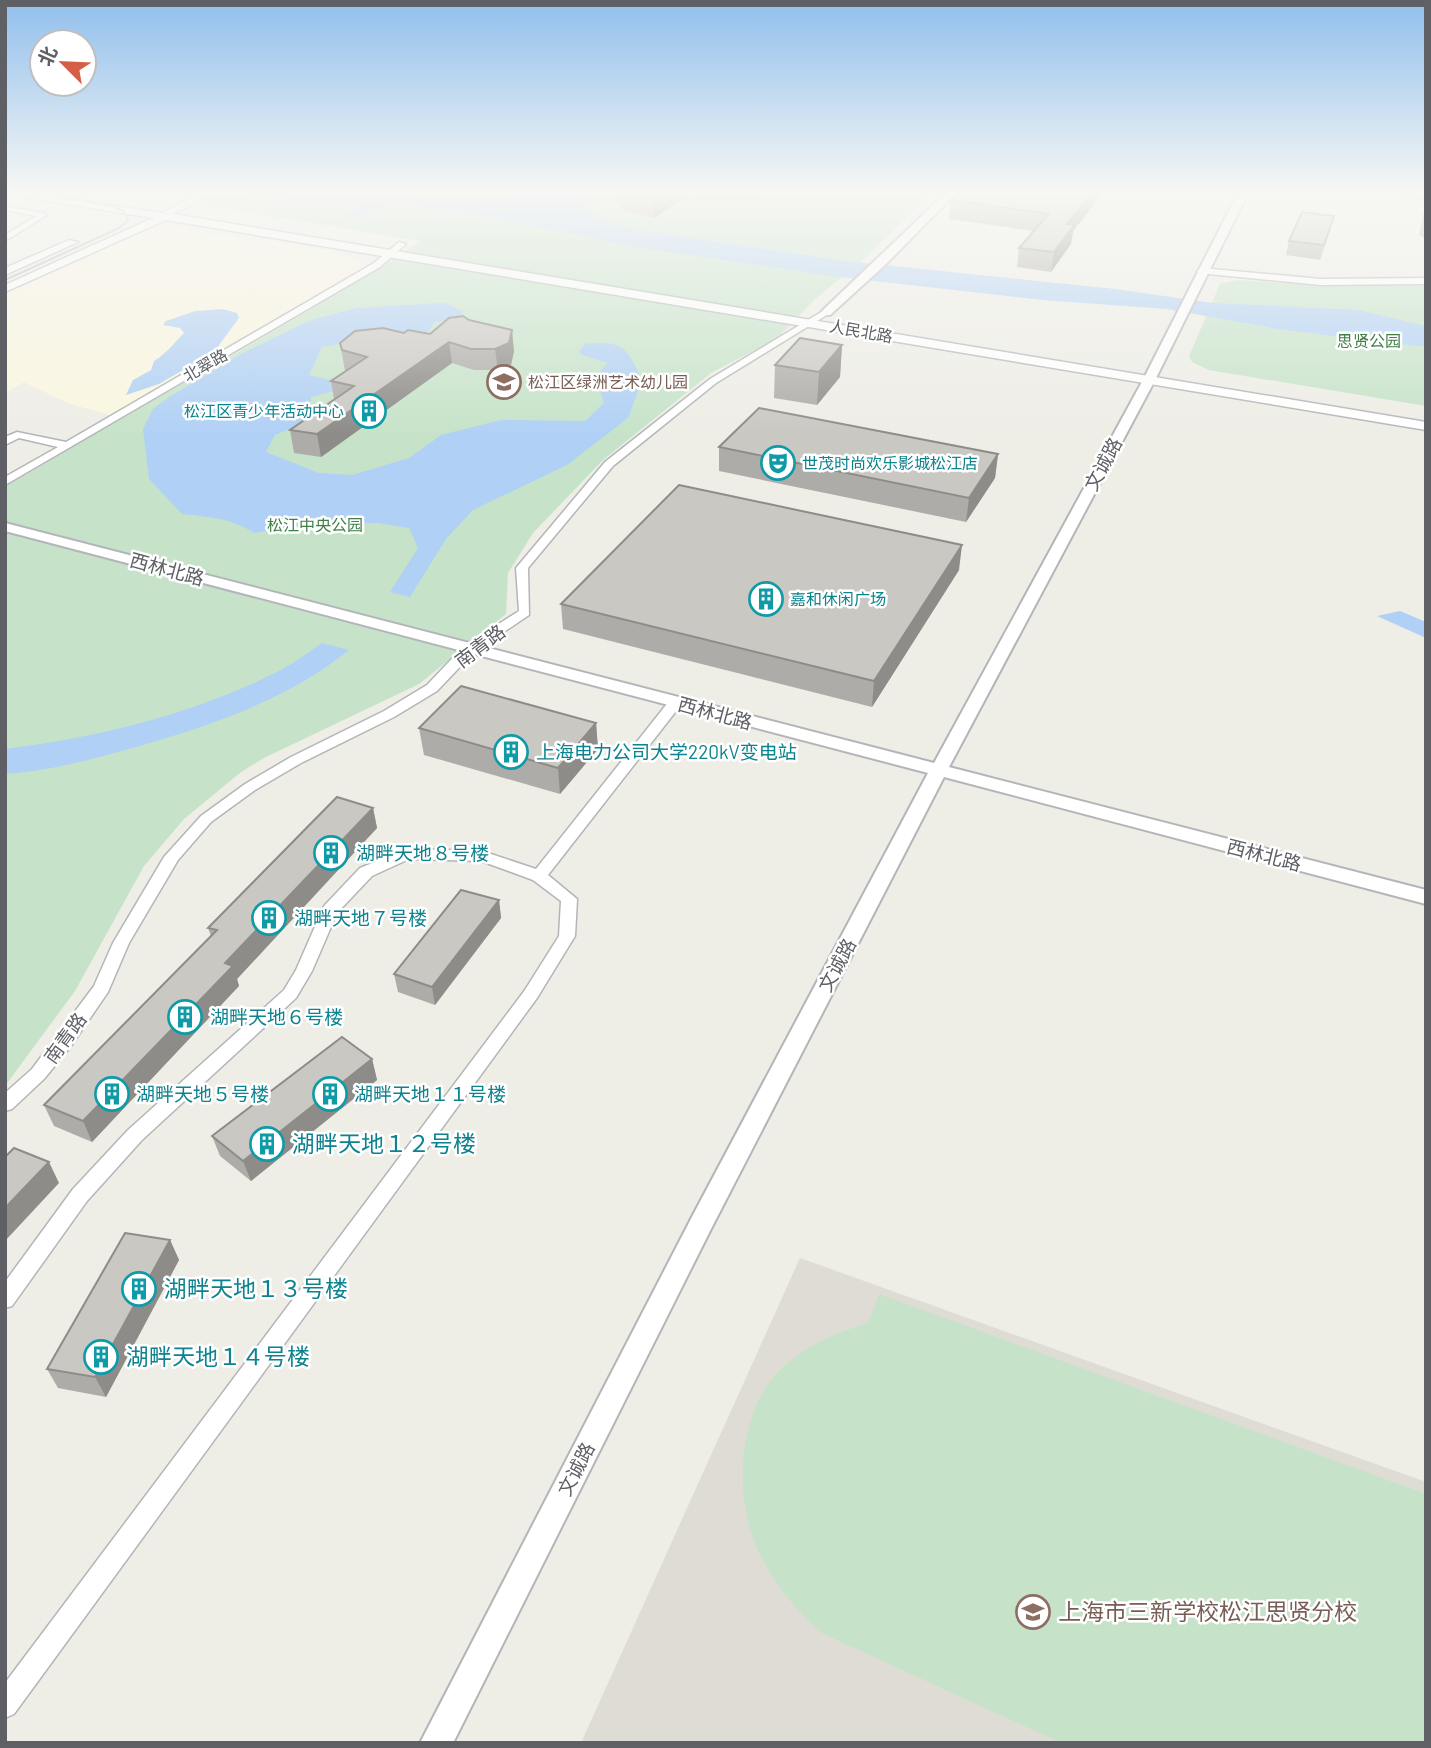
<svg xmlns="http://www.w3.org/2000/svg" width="1431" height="1748" font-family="Barlow,'Noto Sans SC',sans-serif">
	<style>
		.commercial { fill: #faf6e0 }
		.education { fill: #dedcd5 }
		.green { fill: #c6e3c9 }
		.water { fill: #b0d0f5 }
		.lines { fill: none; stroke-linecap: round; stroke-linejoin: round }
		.minor-casing { stroke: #b3b5b9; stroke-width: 3 }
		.tertiary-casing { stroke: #b3b5b9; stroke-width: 4 }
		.secondary-casing { stroke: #b5b7bc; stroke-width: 3 }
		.minor { fill: #fff; fill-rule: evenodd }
		.tertiary { fill: #fff; fill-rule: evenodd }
		.secondary { fill: #fff; fill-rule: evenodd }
		.tram { stroke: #b4b4b5; stroke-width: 2 }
		.wall { fill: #aeaca8 }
		.shaded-wall { fill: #8d8c88 }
		.building { fill: #cac8c3; stroke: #8d8c88; stroke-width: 2 }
		.labels { text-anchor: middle; stroke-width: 5; stroke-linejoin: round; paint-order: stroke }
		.far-street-label { font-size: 16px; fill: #5e6065; stroke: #fff }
		.far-park-label { font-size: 16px; fill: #408149; stroke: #fff }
		.far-education-label { font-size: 16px; fill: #785e54; stroke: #fff; text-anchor: start }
		.far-culture-label { font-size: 16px; fill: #0d838f; stroke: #fff; text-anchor: start }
		.street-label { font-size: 19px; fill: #5e6065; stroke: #fff }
		.culture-label { font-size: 19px; fill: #0d838f; stroke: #fff; text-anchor: start }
		.near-culture-label { font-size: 23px; fill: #0d838f; stroke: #fff; text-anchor: start }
		.near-education-label { font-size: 23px; fill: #785e54; stroke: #fff; text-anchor: start }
	</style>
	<rect width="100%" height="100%" fill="#eeede6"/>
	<path class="commercial" d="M167,226L255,241L273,240L316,249H335L364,267L110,415L70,404L24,382L5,393V294L148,228Z"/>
	<path class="education" d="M800,1258L1426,1482V1743H581Z"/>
	<path class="green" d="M222,191H409L474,197L485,191H934L865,258L815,299L776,339L711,373L603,460L533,533L508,573L506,614L419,684L266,757L241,772L184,819L144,866L75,991L5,1086V485C37,472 63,450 93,433C204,373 314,309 421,241L205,205L204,199Z
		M1237,280L1324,285L1426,286V406L1209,370L1192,362L1189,356L1220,284Z
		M879,1294L1426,1494V1743H1061L822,1633C794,1608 766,1575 753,1538C735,1486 739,1412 779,1371C804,1346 835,1333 868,1323Z"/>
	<path class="water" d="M172,191H354L484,203L511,191H574C583,214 603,220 625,228L846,261L1115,289L1213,303L1359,310L1426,326V347L1277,329L1167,309L1042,300L831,276L636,247L499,219L420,207L385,206L358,218L346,217L358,205L351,200Z
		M445,303L462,311L460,319L435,322L419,344L351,342L322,347L309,375L349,384L345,388L311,397L308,421L275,435L266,452L319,473L352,475L409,458L441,435L501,420L585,421L604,403L595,376L608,363L582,355L579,351L585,344C623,340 628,348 642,381L628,418L567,465L473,510L446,539L410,597L390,592L418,548L409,528L377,523L306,524L254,533C232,518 209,517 182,514L149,479L143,429L153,409L169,397L243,353L311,320L357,308Z
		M223,309L237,313L239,318L214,352L159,384L126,395L133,380L151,370L154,361C166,354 174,343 184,333L180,328L163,325L166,321L195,311Z
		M1400,611L1426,622V638L1377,616Z
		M322,643L349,650C287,700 212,725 136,747C93,759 50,771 5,774V749C97,738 194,714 277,672C293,664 307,653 322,643Z"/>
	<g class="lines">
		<g class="minor-casing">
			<path id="minor" d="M5,206L43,213L47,215L5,241V235L36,216L5,210Z
				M399,242L406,244L380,267L5,485V477L58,447L19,438L5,445V437L17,432L66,442L374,263Z
				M1201,268L1321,279L1426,278V284L1321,285L1198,273L1197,271Z
				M823,311L830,313L716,383L613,466L528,568L529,615L474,652L437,691L394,717L301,763L255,790L211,822L178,860L129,943L108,992L71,1046L44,1079L12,1109L5,1111V1093L32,1069L94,986L113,943L164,857L201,816L245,784L291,757L384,711L427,685L464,646L519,611L516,568L605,462L710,379Z
				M675,699L682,703L680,706L548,875L577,899L575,936L537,998L14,1714L5,1718V1683L525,990L559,936L561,901L533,880L481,861L409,859L372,876L337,913L312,971L296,998L142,1140L87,1201L12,1306L5,1308V1282L73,1189L128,1130L284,990L296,970L324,906L360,868L407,849L482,851L536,869L670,700Z"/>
		</g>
		<g class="tertiary-casing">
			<path id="tertiary" d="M948,191H958L886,264L830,315H822V311Z
				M1239,191H1249L1155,380L949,767L1426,890V904L944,777L712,1227L453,1743H420L694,1213L928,773L5,531V523L934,763L1143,380Z
				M1395,191H1426V197L1399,194Z"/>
		</g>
		<g class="secondary-casing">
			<path id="secondary" d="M5,191H21L162,213L205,191H217L173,214L1426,422V430L166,220L5,292V285L153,218L5,194Z
				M69,240L78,242L5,275V268Z"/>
		</g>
		<use href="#minor" class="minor"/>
		<use href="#tertiary" class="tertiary"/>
		<use href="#secondary" class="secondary"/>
		<path class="tram" d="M5,280L117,229L128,221L125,212L113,206L24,191"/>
	</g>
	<path class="wall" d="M608,191H761V203L682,199L654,218L625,211L609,198Z
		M961,191H1110L1107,194L1103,193L1073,231L1071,244L1051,272L1017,267L1019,248L1034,231L949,219L951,200Z
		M1426,201V239L1419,235Z
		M1330,231L1320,260L1286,255L1289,241Z
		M404,333L430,334L514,351L511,365L498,370H474L452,363L321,457L294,453L290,430L334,399L331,381L345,371L340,343Z
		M842,345L840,377L817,405L774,398L775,365Z
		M719,447L998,454L995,478L966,522L719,471Z
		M959,570L872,707L563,629L561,604Z
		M596,723L598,749L560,794L424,755L419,728Z
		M373,808L377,828L237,979L239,986L92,1142L54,1126L44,1105L211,936L208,928Z
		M499,900L501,918L435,1005L398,992L394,974Z
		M372,1059L377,1080L251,1181L220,1156L212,1136Z
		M170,1240L179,1260L106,1397L58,1388L47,1369Z"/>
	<path class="shaded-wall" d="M667,191H682V199L654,218L653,199Z
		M1093,191H1103V193L1073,231L1071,244L1051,272L1054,252L1067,224Z
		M512,330L514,351L511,365L498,370L495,349Z
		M449,342L452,363L321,457L317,434Z
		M842,345L840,377L817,405L819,372Z
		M998,454L995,478L966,522L969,498Z
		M962,545L959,570L872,707L874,681Z
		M596,723L598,749L560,794L558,768Z
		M373,808L377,828L237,979L239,986L92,1142L83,1121L225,963Z
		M499,900L501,918L435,1005L432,987Z
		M372,1059L377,1080L251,1181L243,1161Z
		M49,1162L59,1183L5,1241V1208Z
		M170,1240L179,1260L106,1397L95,1377Z"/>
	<path class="building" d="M622,191H667L653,199L625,193Z
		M961,191H1093L1067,224L1074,225L1054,252L1019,248L1049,214L951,200Z
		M1302,212L1334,216L1324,245L1289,241Z
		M463,316L469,320L512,330L509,343L495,349H471L449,342L317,434L290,430L354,386L331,381L367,357L342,350L340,343L355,331L383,328L404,333L408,330L430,334L449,318Z
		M800,338L842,345L819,372L775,365Z
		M759,408L998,454L969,498L719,447Z
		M679,485L962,545L874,681L561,604Z
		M461,686L596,723L558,768L419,728Z
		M337,797L373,808L225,963L233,966L83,1121L44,1105L217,930L208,928Z
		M461,890L499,900L432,987L394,974Z
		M342,1037L372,1059L243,1161L212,1136Z
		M14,1148L49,1162L5,1208V1157Z
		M125,1233L170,1240L95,1377L47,1369Z"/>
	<linearGradient id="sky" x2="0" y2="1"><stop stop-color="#91bfed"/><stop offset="0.44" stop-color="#f7f7f4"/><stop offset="1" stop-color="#f7f7f4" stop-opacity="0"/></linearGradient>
	<rect width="1431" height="435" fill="url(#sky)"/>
	<defs>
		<g id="school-ring" transform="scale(1.75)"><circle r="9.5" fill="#fff" stroke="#8d6e63" stroke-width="1.5"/><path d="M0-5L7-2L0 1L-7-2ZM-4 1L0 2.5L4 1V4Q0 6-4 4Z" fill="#8d6e63"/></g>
		<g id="building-ring" transform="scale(1.75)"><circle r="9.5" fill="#fff" stroke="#0f9aa8" stroke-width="1.5"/><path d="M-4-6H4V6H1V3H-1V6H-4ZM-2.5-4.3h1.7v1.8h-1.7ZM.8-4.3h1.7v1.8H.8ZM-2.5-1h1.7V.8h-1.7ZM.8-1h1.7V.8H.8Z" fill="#0f9aa8"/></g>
		<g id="theatre-ring" transform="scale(1.75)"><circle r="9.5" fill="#fff" stroke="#0f9aa8" stroke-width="1.5"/><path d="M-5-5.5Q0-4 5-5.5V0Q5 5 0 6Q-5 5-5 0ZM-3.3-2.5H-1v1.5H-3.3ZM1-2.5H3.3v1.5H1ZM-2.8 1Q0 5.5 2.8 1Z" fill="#0f9aa8"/></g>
	</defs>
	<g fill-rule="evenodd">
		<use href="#school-ring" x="504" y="382"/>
		<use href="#building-ring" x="369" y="411"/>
		<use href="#theatre-ring" x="778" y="463"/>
		<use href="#building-ring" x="766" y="599"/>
		<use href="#building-ring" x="511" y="752"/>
		<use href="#building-ring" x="331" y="853"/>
		<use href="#building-ring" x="269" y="918"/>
		<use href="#building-ring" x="185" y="1017"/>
		<use href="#building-ring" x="112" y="1094"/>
		<use href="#building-ring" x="330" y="1094"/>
		<use href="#building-ring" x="267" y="1144"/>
		<use href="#building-ring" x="139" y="1289"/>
		<use href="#building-ring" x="101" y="1357"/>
		<use href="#school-ring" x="1033" y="1612"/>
	</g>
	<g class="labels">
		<g class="far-street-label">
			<text transform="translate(861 331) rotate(10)" y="6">人民北路</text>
			<text transform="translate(205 365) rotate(-30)" y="6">北翠路</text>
		</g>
		<g class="far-park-label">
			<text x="1369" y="347">思贤公园</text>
			<text x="315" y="531">松江中央公园</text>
		</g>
		<g class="far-education-label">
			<text x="528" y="388">松江区绿洲艺术幼儿园</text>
		</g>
		<g class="far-culture-label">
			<text x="344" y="417" text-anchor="end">松江区青少年活动中心</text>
			<text x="802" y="469">世茂时尚欢乐影城松江店</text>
			<text x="790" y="605">嘉和休闲广场</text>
		</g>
		<g class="street-label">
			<text transform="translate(1103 464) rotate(-62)" y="7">文诚路</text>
			<text transform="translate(167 569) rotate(15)" y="7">西林北路</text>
			<text transform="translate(480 646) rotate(-37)" y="7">南青路</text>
			<text transform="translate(715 713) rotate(15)" y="7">西林北路</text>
			<text transform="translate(1264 855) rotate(14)" y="7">西林北路</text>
			<text transform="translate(837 965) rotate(-62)" y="7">文诚路</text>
			<text transform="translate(65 1038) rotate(-54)" y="7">南青路</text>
			<text transform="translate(576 1469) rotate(-63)" y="7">文诚路</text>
		</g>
		<g class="culture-label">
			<text x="536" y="759">上海电力公司大学220kV变电站</text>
			<text x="356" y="860">湖畔天地８号楼</text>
			<text x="294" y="925">湖畔天地７号楼</text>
			<text x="210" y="1024">湖畔天地６号楼</text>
			<text x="136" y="1101">湖畔天地５号楼</text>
			<text x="354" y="1101">湖畔天地１１号楼</text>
		</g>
		<g class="near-culture-label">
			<text x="292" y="1152">湖畔天地１２号楼</text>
			<text x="164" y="1297">湖畔天地１３号楼</text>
			<text x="126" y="1365">湖畔天地１４号楼</text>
		</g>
		<g class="near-education-label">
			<text x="1058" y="1620">上海市三新学校松江思贤分校</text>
		</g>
	</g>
	<rect width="1431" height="1748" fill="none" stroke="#5e6065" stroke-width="14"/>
	<g transform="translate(63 63) rotate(294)"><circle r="33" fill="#ffffff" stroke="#bfbfc1" stroke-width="2"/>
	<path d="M0-5L12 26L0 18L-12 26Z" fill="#d55e46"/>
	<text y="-10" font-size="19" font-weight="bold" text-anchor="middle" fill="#5e6065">北</text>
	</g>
</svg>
